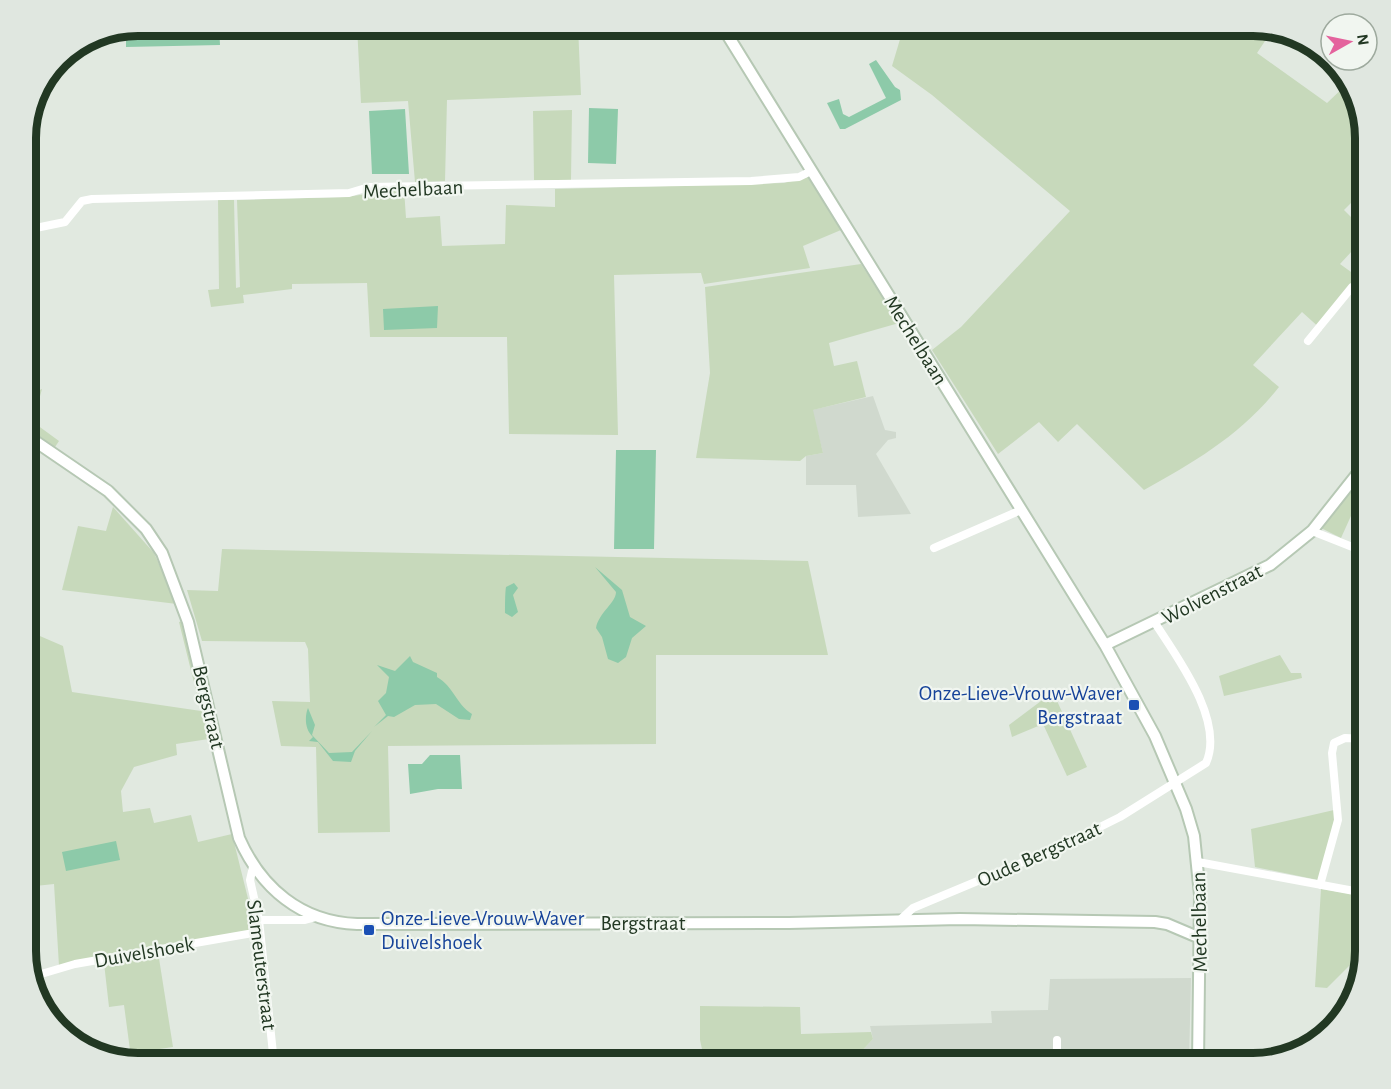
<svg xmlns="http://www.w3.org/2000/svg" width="1391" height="1089" font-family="'Alegreya Sans',sans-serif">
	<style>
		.built { fill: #d0d9ce }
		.green { fill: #c7d9bb }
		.water { fill: #8dcaa9 }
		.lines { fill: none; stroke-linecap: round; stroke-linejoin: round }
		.secondary-casing { stroke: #b6c8b4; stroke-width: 14 }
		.street { stroke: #fff; stroke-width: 8 }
		.secondary { stroke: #fff; stroke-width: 10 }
		.transit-dot { fill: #1a4fb4; stroke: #f1f6f0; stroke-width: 2 }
		.labels { text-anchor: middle; stroke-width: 4.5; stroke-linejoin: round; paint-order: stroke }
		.street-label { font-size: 21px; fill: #223823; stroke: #f1f6f0 }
		.transit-label { font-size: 21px; fill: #164399; stroke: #f1f6f0; text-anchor: end }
		.rim { fill: none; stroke: #223823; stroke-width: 8 }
	</style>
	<rect width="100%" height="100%" fill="#e1e9e0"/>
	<path class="built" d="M873,396L885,430L896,432V438L888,440L876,454L911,514L858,517L856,485H806V456L823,453L812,410Z
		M1191,978L1189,1063H856V1057L873,1039L870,1026L992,1023L991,1011L1048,1010L1050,979Z"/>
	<path class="green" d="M357,26H578L581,95L447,100L445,181L415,182L408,101L361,103Z
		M904,26H1254L1271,32L1257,53L1327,103L1349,82L1354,88L1365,138V189L1344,210L1365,231V237L1340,264L1358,277L1347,288L1351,293L1322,330L1302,312L1253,365L1279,387C1242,434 1195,462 1144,490L1077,424L1058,442L1039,422L998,454L932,350L961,327L1070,211L932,95L892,66Z
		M572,110L571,180H534L533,111Z
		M808,177L841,230L803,246L810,268L704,284L701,273L614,275L618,435L509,434L507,337H370L367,283L292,284V289L243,295L244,303L211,307L208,290L219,289L218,200H234L236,288L240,287L237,200L345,197L404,189L406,218L440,216L442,246L505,244L506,205L555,207V189L784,183Z
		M861,264L899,323L829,343L834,366L857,361L866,397L813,410L823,453L806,456L800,461L696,458L710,373L705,287Z
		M42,389L33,422L59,441L55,447L26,431V396Z
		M1351,491L1360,496L1341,538L1321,528Z
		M113,507L154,553L177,604L62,590L78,526L106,531Z
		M222,549L808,561L828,655H656V744L388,746L390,832L318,833L316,747L281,746L272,701L310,702L308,649L305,642L202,641L187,590L218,591Z
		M187,620L215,738L176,744L177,755L134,767L121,791L123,812L150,808L154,823L191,815L198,842L232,834L255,927L252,930L59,966L54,884L26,887C26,876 23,859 26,848C33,821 50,813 26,788V630L63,646L72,692L201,711L179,622Z
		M1280,655L1291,673H1301L1302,678L1224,696L1219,676Z
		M1053,692L1087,767L1067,776L1043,724L1012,737L1009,725Z
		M1334,810V824L1318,880L1255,867L1251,829Z
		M1321,889L1365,896V950L1327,988L1315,987Z
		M158,952L173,1047L139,1052L130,1050L124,1005L109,1007L104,963Z
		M700,1006L800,1007L801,1034L871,1032L873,1039L856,1057V1063H705L700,1040Z"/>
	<path class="water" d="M219,26L220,45L126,47V30L129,29Z
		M876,60L895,87L900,90L901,100L845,129H840L827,103L839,99L843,114L849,117L886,98L869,64Z
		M589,108L618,109L616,164L588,163Z
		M405,109L409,174H372L369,111Z
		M438,306L437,328L384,330L383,309Z
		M616,450H656L654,549H614Z
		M595,567L622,590L630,617L646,626L632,638L626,657L618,663L608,659L602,637L596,628C599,612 616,603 616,592Z
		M514,583L518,588L513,595L518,612L512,617L505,613C505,608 505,592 506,587Z
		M410,656L413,662L437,673V677C454,687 456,704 472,714L470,720L459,719L436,704L415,705L394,717L388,716L374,727L386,715L378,701L386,693L389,677L377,665L395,671Z
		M308,708L315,725L312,735L329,753L352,752L372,731L355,751L351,762L333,761L318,742L309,741L313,737C304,729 305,715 308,708Z
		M430,755H460L462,789H438L410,794L408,764H422Z
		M116,841L120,860L66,871L62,852Z"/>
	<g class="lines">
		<g class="secondary-casing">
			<path id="secondary" d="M722,26L1105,645L1155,736L1186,809L1194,836L1200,895L1198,1063
				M26,435L108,491L146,529L162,553L188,622L239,838C261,888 301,922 357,924L789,923L960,919L1155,922L1167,924L1200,938
				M1105,645L1270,565L1312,531L1365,464"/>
		</g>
		<path class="street" d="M26,230L65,222L82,201L92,199L349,193L369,187L751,181L799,177L811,171
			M1308,341L1352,287L1360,284L1365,286
			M1312,531L1365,552
			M934,548L1021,510
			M1198,862L1365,893
			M253,867L250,880L259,920L274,1063
			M1320,885L1338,820L1332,753L1334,743L1345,738L1365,739
			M259,920H305L316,917
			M900,920L913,908L1064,845L1120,817L1206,763C1225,721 1177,657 1155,623
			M31,977L75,964L259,932
			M1057,1063V1040"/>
		<use href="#secondary" class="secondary"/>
	</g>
	<g class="transit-dot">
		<rect x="1128" y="699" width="12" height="12" rx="3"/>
		<rect x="363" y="924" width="12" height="12" rx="3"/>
	</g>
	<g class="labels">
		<g class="street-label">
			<text transform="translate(413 189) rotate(-3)" y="7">Mechelbaan</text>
			<text transform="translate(916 340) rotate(58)" y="7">Mechelbaan</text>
			<text transform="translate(1212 594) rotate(-27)" y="7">Wolvenstraat</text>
			<text transform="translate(209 707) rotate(77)" y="7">Bergstraat</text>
			<text transform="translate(1039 854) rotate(-24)" y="7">Oude Bergstraat</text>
			<text transform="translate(1199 922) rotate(-91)" y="7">Mechelbaan</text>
			<text x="643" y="930">Bergstraat</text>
			<text transform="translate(144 952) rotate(-10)" y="7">Duivelshoek</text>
			<text transform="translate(262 965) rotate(83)" y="7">Slameuterstraat</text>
		</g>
		<g class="transit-label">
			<text x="1122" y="700">Onze-Lieve-Vrouw-Waver<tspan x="1122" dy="24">Bergstraat</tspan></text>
			<text x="381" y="925" text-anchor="start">Onze-Lieve-Vrouw-Waver<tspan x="381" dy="24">Duivelshoek</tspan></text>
		</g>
	</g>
	<path d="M0 0H1391V1089H0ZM138 36H1253A102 102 0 0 1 1355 138V951A102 102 0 0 1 1253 1053H138A102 102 0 0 1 36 951V138A102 102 0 0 1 138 36Z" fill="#e0e7e0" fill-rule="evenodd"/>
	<path class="rim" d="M138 36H1253A102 102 0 0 1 1355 138V951A102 102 0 0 1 1253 1053H138A102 102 0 0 1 36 951V138A102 102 0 0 1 138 36Z"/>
	<g transform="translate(1349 42) rotate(81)"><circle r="28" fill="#f1f6f0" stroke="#9eaa9e" stroke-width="1.5"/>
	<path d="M0-4.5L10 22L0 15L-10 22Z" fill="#e4639d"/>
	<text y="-9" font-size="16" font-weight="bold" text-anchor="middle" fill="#223823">N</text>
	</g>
</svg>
